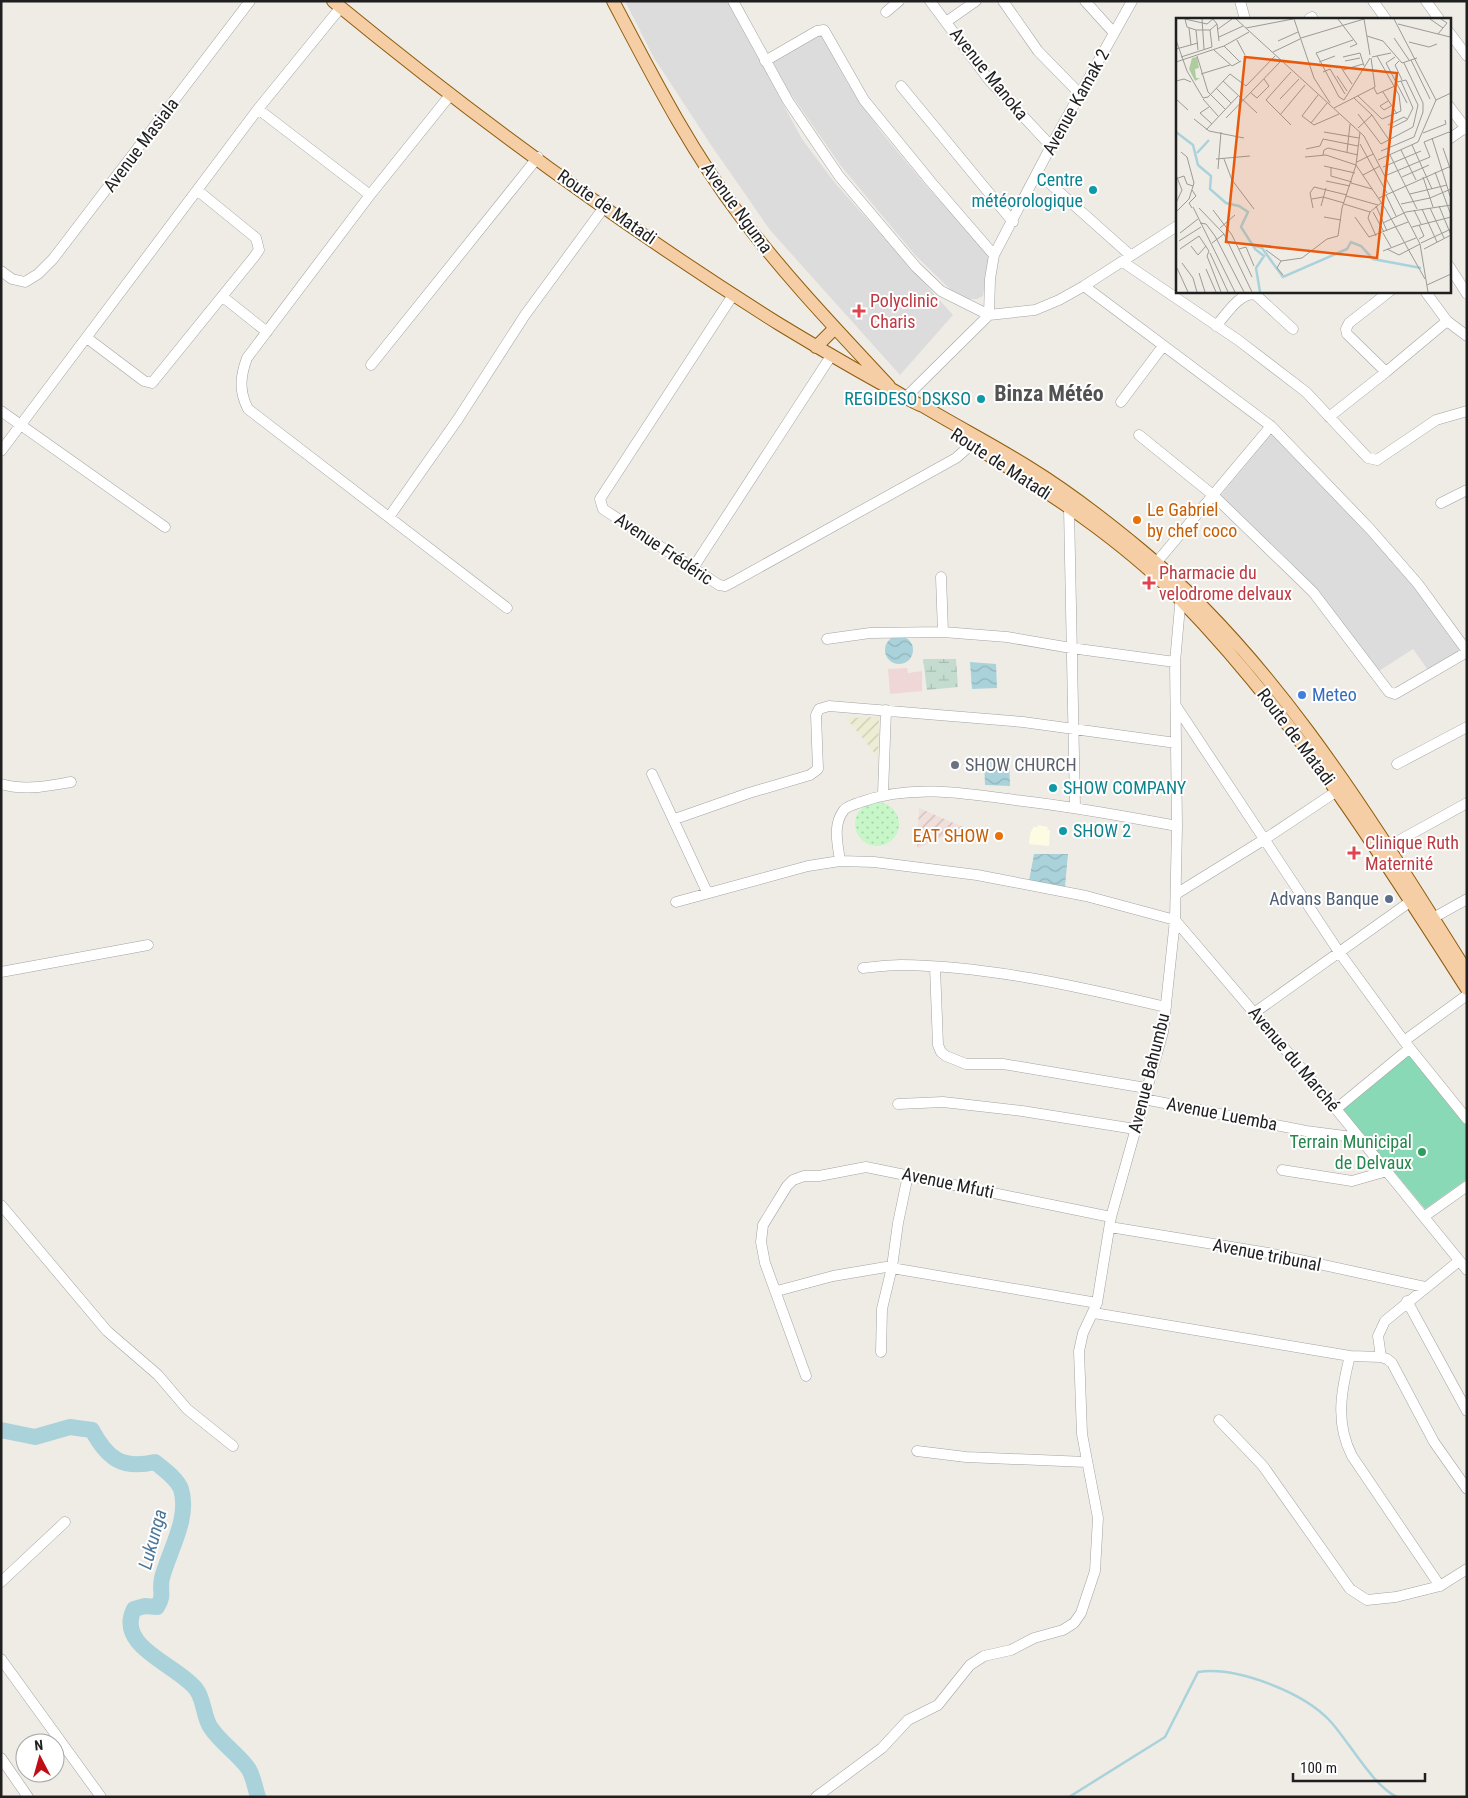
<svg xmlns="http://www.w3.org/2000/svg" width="1468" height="1798" font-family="'Roboto Condensed',sans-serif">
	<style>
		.residential { fill: #dddcdc }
		.commercial { fill: #efd7d7 }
		.education { fill: #fdfbe2 }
		.military { fill: url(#military-furrows) }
		.farmland { fill: url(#farmland-furrows) }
		.wetland { fill: url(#wetland-marsh) }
		.park { fill: url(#park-dots) }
		.pitch { fill: #8ad9b6 }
		.water { fill: url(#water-waves) }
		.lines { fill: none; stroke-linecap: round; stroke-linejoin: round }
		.stream { stroke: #aad2da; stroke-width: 2.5 }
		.river { stroke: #aad2da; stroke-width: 16 }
		.minor-casing { stroke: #a3a3a3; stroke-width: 11 }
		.major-casing { stroke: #905c0b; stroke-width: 14 }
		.minor { stroke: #fff; stroke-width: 10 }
		.major { stroke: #f5cea5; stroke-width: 12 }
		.culture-dot { fill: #0f9aa8; stroke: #fff; stroke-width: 2 }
		.health-dot { fill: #e0444e; stroke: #fff; stroke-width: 2 }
		.food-dot { fill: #e8710a; stroke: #fff; stroke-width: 2 }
		.shop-dot { fill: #3f7fe0; stroke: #fff; stroke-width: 2 }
		.worship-dot { fill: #6b7280; stroke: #fff; stroke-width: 2 }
		.service-dot { fill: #5c6f8a; stroke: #fff; stroke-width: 2 }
		.leisure-dot { fill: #2e9e5b; stroke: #fff; stroke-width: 2 }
		.labels { text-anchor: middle; stroke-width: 4; stroke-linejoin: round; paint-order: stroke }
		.street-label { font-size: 18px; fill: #1f1f1f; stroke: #fff }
		.culture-label { font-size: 18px; fill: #0d838f; stroke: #fff; text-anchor: end }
		.health-label { font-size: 18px; fill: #be3a42; stroke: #fff; text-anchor: start }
		.food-label { font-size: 18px; fill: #c56008; stroke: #fff; text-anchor: start }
		.shop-label { font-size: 18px; fill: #366cbe; stroke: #fff; text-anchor: start }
		.worship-label { font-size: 18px; fill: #5b616d; stroke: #fff; text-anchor: start }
		.service-label { font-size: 18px; fill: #4e5e75; stroke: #fff; text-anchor: end }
		.leisure-label { font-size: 18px; fill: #27864d; stroke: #fff; text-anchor: end }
		.water-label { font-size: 19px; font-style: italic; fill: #4c779a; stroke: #fff }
		.district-label { font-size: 22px; font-weight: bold; fill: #525252; stroke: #fff }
		.inset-river { fill: none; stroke: #aad2da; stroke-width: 2.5 }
		.inset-road { fill: none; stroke: #9c9a96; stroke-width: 1 }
		.view { fill: #e8590c; fill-opacity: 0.15; stroke: #e8590c; stroke-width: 2.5 }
		.inset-edge { fill: none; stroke: #1f1f1f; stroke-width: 2.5 }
	</style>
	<defs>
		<pattern id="military-furrows" width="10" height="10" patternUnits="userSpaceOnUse" patternTransform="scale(1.25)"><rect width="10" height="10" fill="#f0dfdb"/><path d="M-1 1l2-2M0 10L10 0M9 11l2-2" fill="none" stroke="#cdbfbc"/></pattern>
		<pattern id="farmland-furrows" width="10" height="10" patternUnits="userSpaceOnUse" patternTransform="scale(1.25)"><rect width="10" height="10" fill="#ecedd3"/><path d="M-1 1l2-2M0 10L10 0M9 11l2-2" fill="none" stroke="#cacbb5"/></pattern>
		<pattern id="wetland-marsh" width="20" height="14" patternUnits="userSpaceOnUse" patternTransform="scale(1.25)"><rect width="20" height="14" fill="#c4dcd0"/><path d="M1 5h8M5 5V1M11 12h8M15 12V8" fill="none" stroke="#a8bcb2"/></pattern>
		<pattern id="park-dots" width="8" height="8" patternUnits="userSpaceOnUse" patternTransform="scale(1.25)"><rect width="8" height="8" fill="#c7f6c8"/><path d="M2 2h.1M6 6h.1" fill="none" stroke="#aad2ab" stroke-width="1.8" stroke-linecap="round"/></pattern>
		<pattern id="water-waves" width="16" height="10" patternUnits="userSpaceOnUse" patternTransform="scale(1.25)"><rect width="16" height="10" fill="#aad2da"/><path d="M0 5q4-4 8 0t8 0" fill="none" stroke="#92b4bb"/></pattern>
	</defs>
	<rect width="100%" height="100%" fill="#efece6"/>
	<path class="residential" d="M625,1H727L802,139L835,183L953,315L900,375L770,230L711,145L654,58Z
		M821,34L847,82L882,133L928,188L990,255L983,296L977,299H965L956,295L915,255L841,166L788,90L773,62Z
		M1271,434L1386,553L1464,648L1428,670L1413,649L1379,671L1316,589L1221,495Z"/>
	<path class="commercial" d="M907,668L908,673L922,671V691L890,694L888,669Z"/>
	<path class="education" d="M1038,825L1048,827L1047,830H1050L1049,846L1029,844L1030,834L1034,826L1037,828Z"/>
	<path class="military" d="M919,808L963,827L917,849Z"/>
	<path class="farmland" d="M879,717L878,757L846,718Z"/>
	<path class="wetland" d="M923,659H956L958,687L927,690Z"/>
	<path class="park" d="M855 824a22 22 0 1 1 44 0a22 22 0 1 1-44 0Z"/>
	<path class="pitch" d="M1409,1054L1467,1125V1179L1425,1209L1342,1109Z"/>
	<path class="water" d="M885 650a14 14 0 1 1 28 0a14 14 0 1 1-28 0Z
		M970,662L996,664L997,688L972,689Z
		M1009,758L1010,786L985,785L984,759Z
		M1034,854H1068L1065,887L1029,881Z"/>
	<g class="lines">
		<path class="stream" d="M1069,1797L1165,1737L1198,1672C1237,1666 1305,1693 1331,1722C1349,1742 1374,1787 1397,1797"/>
		<path class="river" d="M1,1430L35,1437L70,1427L92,1430C107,1458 122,1470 155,1462C163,1469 177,1478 181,1489C190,1518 169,1551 162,1578C159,1591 165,1595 157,1607L145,1606L134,1609C115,1647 178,1665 196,1689C205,1701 203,1717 211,1728C221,1743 237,1753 248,1768C253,1775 255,1788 258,1797"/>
		<g class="minor-casing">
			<path id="minor" d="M733,1L788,101L839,176L916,267L941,291L989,315L990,279L994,255L1051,146L1132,1
				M930,1L989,80L1051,146
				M1003,1L1038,51L1081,95
				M1085,1L1114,33
				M1240,1L1245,19
				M1373,1L1386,19
				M1426,1L1439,19
				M886,12L899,1
				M1309,19L1312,17
				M946,22L976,1
				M1449,32L1467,56
				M765,61L817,31L824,30L864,100L931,182L994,255
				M901,86L1013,222
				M451,94L370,195L247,358C240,377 239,391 248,409L507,608
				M1449,106L1467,130
				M258,109L370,195
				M1449,139L1465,128
				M1038,173L1130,255
				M1123,262L1238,340L1306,392L1368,458L1377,460L1436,420L1467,411
				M1449,266L1467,294
				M1,271L12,279L25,282L38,274L53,259L250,1
				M1084,286L1271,426L1371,530L1418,584L1467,651
				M1390,291L1349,323L1346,329L1347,334L1386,372L1447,321
				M1425,291L1447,321L1467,336
				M733,295L600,499L603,509L719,585L725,586L733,582L956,458L972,444
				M223,297L267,332
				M1216,326C1225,316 1241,290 1256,295L1293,329
				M87,338L144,381L152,383L254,257L259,250L256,238L197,190
				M371,365L538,157
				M905,398L989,315L1035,310L1059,300L1084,286L1177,226
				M1121,402L1163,346
				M1,411L165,527
				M1329,417L1386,372
				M1139,435L1213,495L1313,592L1389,692L1395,694L1467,652
				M1,451L258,109L341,7
				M1441,503L1467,490
				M1069,508L1075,807
				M389,517L458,419L525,315L605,206
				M1156,563L1271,426
				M693,568L831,356
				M941,577L943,632
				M827,639L870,633L943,632L1007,637L1071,648L1175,662
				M1176,706L1339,952L1404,1041L1467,1119
				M1397,764L1467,727
				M652,774L707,892
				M1,784C26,791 47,786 71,782
				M883,794L886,710
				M675,819L749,793L810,775L818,769L816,715L819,709L829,706L1023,722L1176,743
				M1382,850L1467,803
				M840,861C838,845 832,825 844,810C847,806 856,804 861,802C910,784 965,793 1015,800C1070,806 1123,816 1177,826
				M1176,894L1265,839L1337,791
				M676,902L808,866L840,861L874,862L977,875L1086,896L1175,920L1336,1109L1467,1270
				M1433,918L1467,899
				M935,967L938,1045L941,1052L946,1056L966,1064H1003L1146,1088
				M863,968C875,967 888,965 901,965C991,966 1079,987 1166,1007
				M1,972L148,945
				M1254,1013L1411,901
				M1404,1041L1467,995
				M1144,1099L1306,1131L1360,1138
				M898,1104L943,1102L1022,1111L1135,1129
				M1336,1109L1410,1048
				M1282,1170L1352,1181L1387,1171
				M1,1205L107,1331L158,1375L187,1409L233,1446
				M1425,1216L1467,1186
				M1110,1227L1268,1253L1425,1287
				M777,1291L833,1276L886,1267L1097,1303
				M1407,1301L1467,1411
				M1094,1313L1350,1356
				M881,1352L882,1309L892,1267L898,1223L908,1175
				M1381,1357L1387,1359L1392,1363L1434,1442L1467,1489
				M806,1376L765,1263L761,1242L763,1225L787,1186L793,1180L804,1176H819L866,1167L1111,1217
				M1219,1420L1263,1466L1350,1589L1367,1600L1396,1597L1440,1586L1467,1569
				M917,1451L966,1457L1086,1462
				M1,1582L65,1522
				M1440,1586L1352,1456C1335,1423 1341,1391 1350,1356L1381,1357L1378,1336L1385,1321L1459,1261
				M1,1659L101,1797
				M1,1758L28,1797
				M816,1797L882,1748L908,1720L938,1705L970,1665L984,1656L1011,1650L1034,1638L1063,1630L1074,1623L1081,1613L1095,1571L1098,1518L1082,1434L1079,1351L1083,1333L1097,1303L1111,1217L1163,1032L1175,920L1177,826L1175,662L1181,595"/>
		</g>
		<g class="major-casing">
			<path id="major" d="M333,1C473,116 626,228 779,324C817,347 854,369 893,390C904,396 911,402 923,406C958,427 995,446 1030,468C1069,492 1105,520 1140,549C1277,662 1373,823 1467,972
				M613,1C652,75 690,150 741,217C786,277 838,331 889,386
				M816,347L835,328
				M974,446C1047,491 1120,538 1180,599C1293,715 1380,853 1467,989"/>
		</g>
		<use href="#minor" class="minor"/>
		<use href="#major" class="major"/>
	</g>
	<g class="culture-dot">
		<circle cx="1093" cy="190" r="5"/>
		<circle cx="981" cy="399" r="5"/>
		<circle cx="1053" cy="788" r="5"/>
		<circle cx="1063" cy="831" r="5"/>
	</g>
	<g class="health-dot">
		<path d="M856.5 303.5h5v5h5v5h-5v5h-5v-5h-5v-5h5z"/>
		<path d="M1146.5 575.5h5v5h5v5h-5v5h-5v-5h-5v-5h5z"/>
		<path d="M1351.5 845.5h5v5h5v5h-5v5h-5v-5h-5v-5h5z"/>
	</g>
	<g class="food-dot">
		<circle cx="1137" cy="520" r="5"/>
		<circle cx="999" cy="836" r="5"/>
	</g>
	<circle class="shop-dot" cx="1302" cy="695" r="5"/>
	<circle class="worship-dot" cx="955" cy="765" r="5"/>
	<circle class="service-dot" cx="1389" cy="899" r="5"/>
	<circle class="leisure-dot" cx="1422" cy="1152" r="5"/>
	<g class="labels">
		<g class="street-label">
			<text transform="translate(989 74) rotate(51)" y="6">Avenue Manoka</text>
			<text transform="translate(1076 102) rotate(-61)" y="6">Avenue Kamak 2</text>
			<text transform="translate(141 145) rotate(-53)" y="6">Avenue Masiala</text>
			<text transform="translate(607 207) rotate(35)" y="6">Route de Matadi</text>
			<text transform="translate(737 208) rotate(54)" y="6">Avenue Nguma</text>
			<text transform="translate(1001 464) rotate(33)" y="6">Route de Matadi</text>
			<text transform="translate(664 549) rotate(34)" y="6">Avenue Frédéric</text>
			<text transform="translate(1296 737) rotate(53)" y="6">Route de Matadi</text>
			<text transform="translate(1294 1059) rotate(50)" y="6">Avenue du Marché</text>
			<text transform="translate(1149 1073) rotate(-76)" y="6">Avenue Bahumbu</text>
			<text transform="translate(1222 1114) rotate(11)" y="6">Avenue Luemba</text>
			<text transform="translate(948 1183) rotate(12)" y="6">Avenue Mfuti</text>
			<text transform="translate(1267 1255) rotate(11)" y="6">Avenue tribunal</text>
		</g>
		<g class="culture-label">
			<text x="1083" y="186">Centre<tspan x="1083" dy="21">météorologique</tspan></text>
			<text x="971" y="405">REGIDESO DSKSO</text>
			<text x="1063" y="794" text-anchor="start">SHOW COMPANY</text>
			<text x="1073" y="837" text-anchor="start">SHOW 2</text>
		</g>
		<g class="health-label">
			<text x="870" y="307">Polyclinic<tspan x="870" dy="21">Charis</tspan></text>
			<text x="1159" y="579">Pharmacie du<tspan x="1159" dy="21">velodrome delvaux</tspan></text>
			<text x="1365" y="849">Clinique Ruth<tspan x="1365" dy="21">Maternité</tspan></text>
		</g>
		<g class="food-label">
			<text x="1147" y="516">Le Gabriel<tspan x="1147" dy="21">by chef coco</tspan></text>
			<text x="989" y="842" text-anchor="end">EAT SHOW</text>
		</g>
		<g class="shop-label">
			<text x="1312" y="701">Meteo</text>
		</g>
		<g class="worship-label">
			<text x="965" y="771">SHOW CHURCH</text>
		</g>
		<g class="service-label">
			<text x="1379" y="905">Advans Banque</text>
		</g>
		<g class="leisure-label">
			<text x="1412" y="1148">Terrain Municipal<tspan x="1412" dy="21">de Delvaux</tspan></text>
		</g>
		<g class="water-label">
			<text transform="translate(152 1539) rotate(-75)" y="7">Lukunga</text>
		</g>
		<g class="district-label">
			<text x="1049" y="401">Binza Météo</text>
		</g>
	</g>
	<g transform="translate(1176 18)">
		<rect width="275" height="275" fill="#efece6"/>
		<path d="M21,39L23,50L19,51L20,60H24L19,63L13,51L16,40Z" fill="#aecc9e"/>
		<path class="inset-river" d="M0,114L17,127L22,147L35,158L34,171L50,185L63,188L72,194L65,209L79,231L88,238L80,250L84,274M21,135L33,122M76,227L86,230L107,259L171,231L175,224L185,228L197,241L245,250"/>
		<path class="inset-road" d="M9,1L11,9L20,12H34L41,6M9,1L31,6L37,1M26,1L28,31M37,1L41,6L43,23M60,1L188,118L244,226L252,274M118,1L138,60L154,85M162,1L181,26L174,29M188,1L194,37M254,1L267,10M222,6L274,19M13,10L15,27M70,10L117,1M42,11L56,1M20,12L22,32M34,12L36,29M262,16L271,5L265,1M191,18L207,23L226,45L241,40M43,19L67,8M125,20L188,1M218,20L233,42M0,22L11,53L27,80L32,79L54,56L70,68L99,38M61,22L69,37M177,22L140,35L163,79L168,82L194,40M102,23L122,14M233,24L253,29L261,26M48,28L64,44M0,31L22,25M38,32L56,48L65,43M97,34L124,21M21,38L32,74L49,91M5,39L36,29M167,39L184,35L188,48M196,39L215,35M219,39L210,45L231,85M235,42L254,81M169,43L184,40M223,43L219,47L226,62M0,44L48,28L73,14M143,44L159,38M160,50L164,48L176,66M167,52L187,46M115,54L90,82L115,107M147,54L154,51L169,76M25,56L54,47M161,58L171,73M0,63L8,61L15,64M47,63L81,95M40,70L55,85M198,70L201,76L219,68M207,74L221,96M75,75L81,80L93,68L88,61M142,77L126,98L138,107L163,96M182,78L206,101L225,93L223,77L201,38M178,80L196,97L213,122M0,81L12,92M27,81L42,98M104,81L123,61M260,82L275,75M212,83L204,88L208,92L215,88M33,89L24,95L36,106M158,90L199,69L195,40M182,96L205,126L237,109L242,87L230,62L221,64M104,97L129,67M50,100L104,44M18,101L33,113L68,120M135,105L151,85M212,107L228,99L231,101M182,110L196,97M215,110L231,102L237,90L225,63M30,112L62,78M148,114L183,120M247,115L270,106L269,102M256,120L275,181M248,124L273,114L275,116M184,126L211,175M236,127L256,171M267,130L275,153M130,131L144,128L147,121L182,128M225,132L240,162M205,133L238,119L247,94V85L228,45M171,134L174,106M147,137L148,132L152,130L182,137M214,137L241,191M129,139L150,137L180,147L209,190L249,261M40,141L74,138M48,141L56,162L78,191M202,142L242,124L260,82L218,1M181,144L197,136M148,148L179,155M155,149V158L176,164M207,149L245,133M42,151L45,114M259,154L275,197M0,157L6,172L0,185M187,157L204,148M211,157L254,139L248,124M226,159L253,147M247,159L257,189M2,160L8,158L11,166L17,168M150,163L174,168M175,165L196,171M234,176L271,167M210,177L220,198M170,178L202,187M203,180L275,148M136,181L147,179L168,185M168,186L194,194M225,186L254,180L275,171M145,188L150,170M200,188L211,213M263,188L275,217M17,189L59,274M16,190L13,185L20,178L16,172M23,190L48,216L36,225M137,190L134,175L138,169L171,177M254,190L268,220M246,191L261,224M37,192L56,217L76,259M238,192L245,206M0,194L13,181L18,165L11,139L5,134M197,194L208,214M148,199L165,202M179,199L193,219L232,204M24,205L30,206L39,218L68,274M207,205L230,194L275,187M243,207L248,218L243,221M236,209L275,199M44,210L59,197M4,215L22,201M207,215L215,229M48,216L76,274M200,218L192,200L194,194L205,185M3,223L25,209M245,225L275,211M15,228L22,237L30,228M4,231L23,218L33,233L31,238L45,274M63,231L70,229L78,248M211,231L223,237L244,226M248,231L275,217M90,232L105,243L126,240L151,221L162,218L166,190L180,147L184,114M207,233L240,220M34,235L52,274M105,243L101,250L107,257M6,245L17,260L21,274M1,250L12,274M30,251L40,274M23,255L29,274M251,267L275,256"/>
		<path class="view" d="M69,39L221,55L201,240L50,224Z"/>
		<rect width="275" height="275" class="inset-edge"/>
	</g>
	<rect width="1468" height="1798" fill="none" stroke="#1f1f1f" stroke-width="5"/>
	<g transform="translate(40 1758) rotate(354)"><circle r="24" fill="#ffffff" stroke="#a5a5a5"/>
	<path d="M0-4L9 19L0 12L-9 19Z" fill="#c00e18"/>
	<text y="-8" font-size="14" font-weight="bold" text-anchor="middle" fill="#1f1f1f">N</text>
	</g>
	<path d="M1293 1773v8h132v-8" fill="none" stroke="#1f1f1f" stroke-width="2.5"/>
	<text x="1300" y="1773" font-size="15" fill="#1f1f1f" stroke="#ffffff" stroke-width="4" paint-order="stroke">100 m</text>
</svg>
